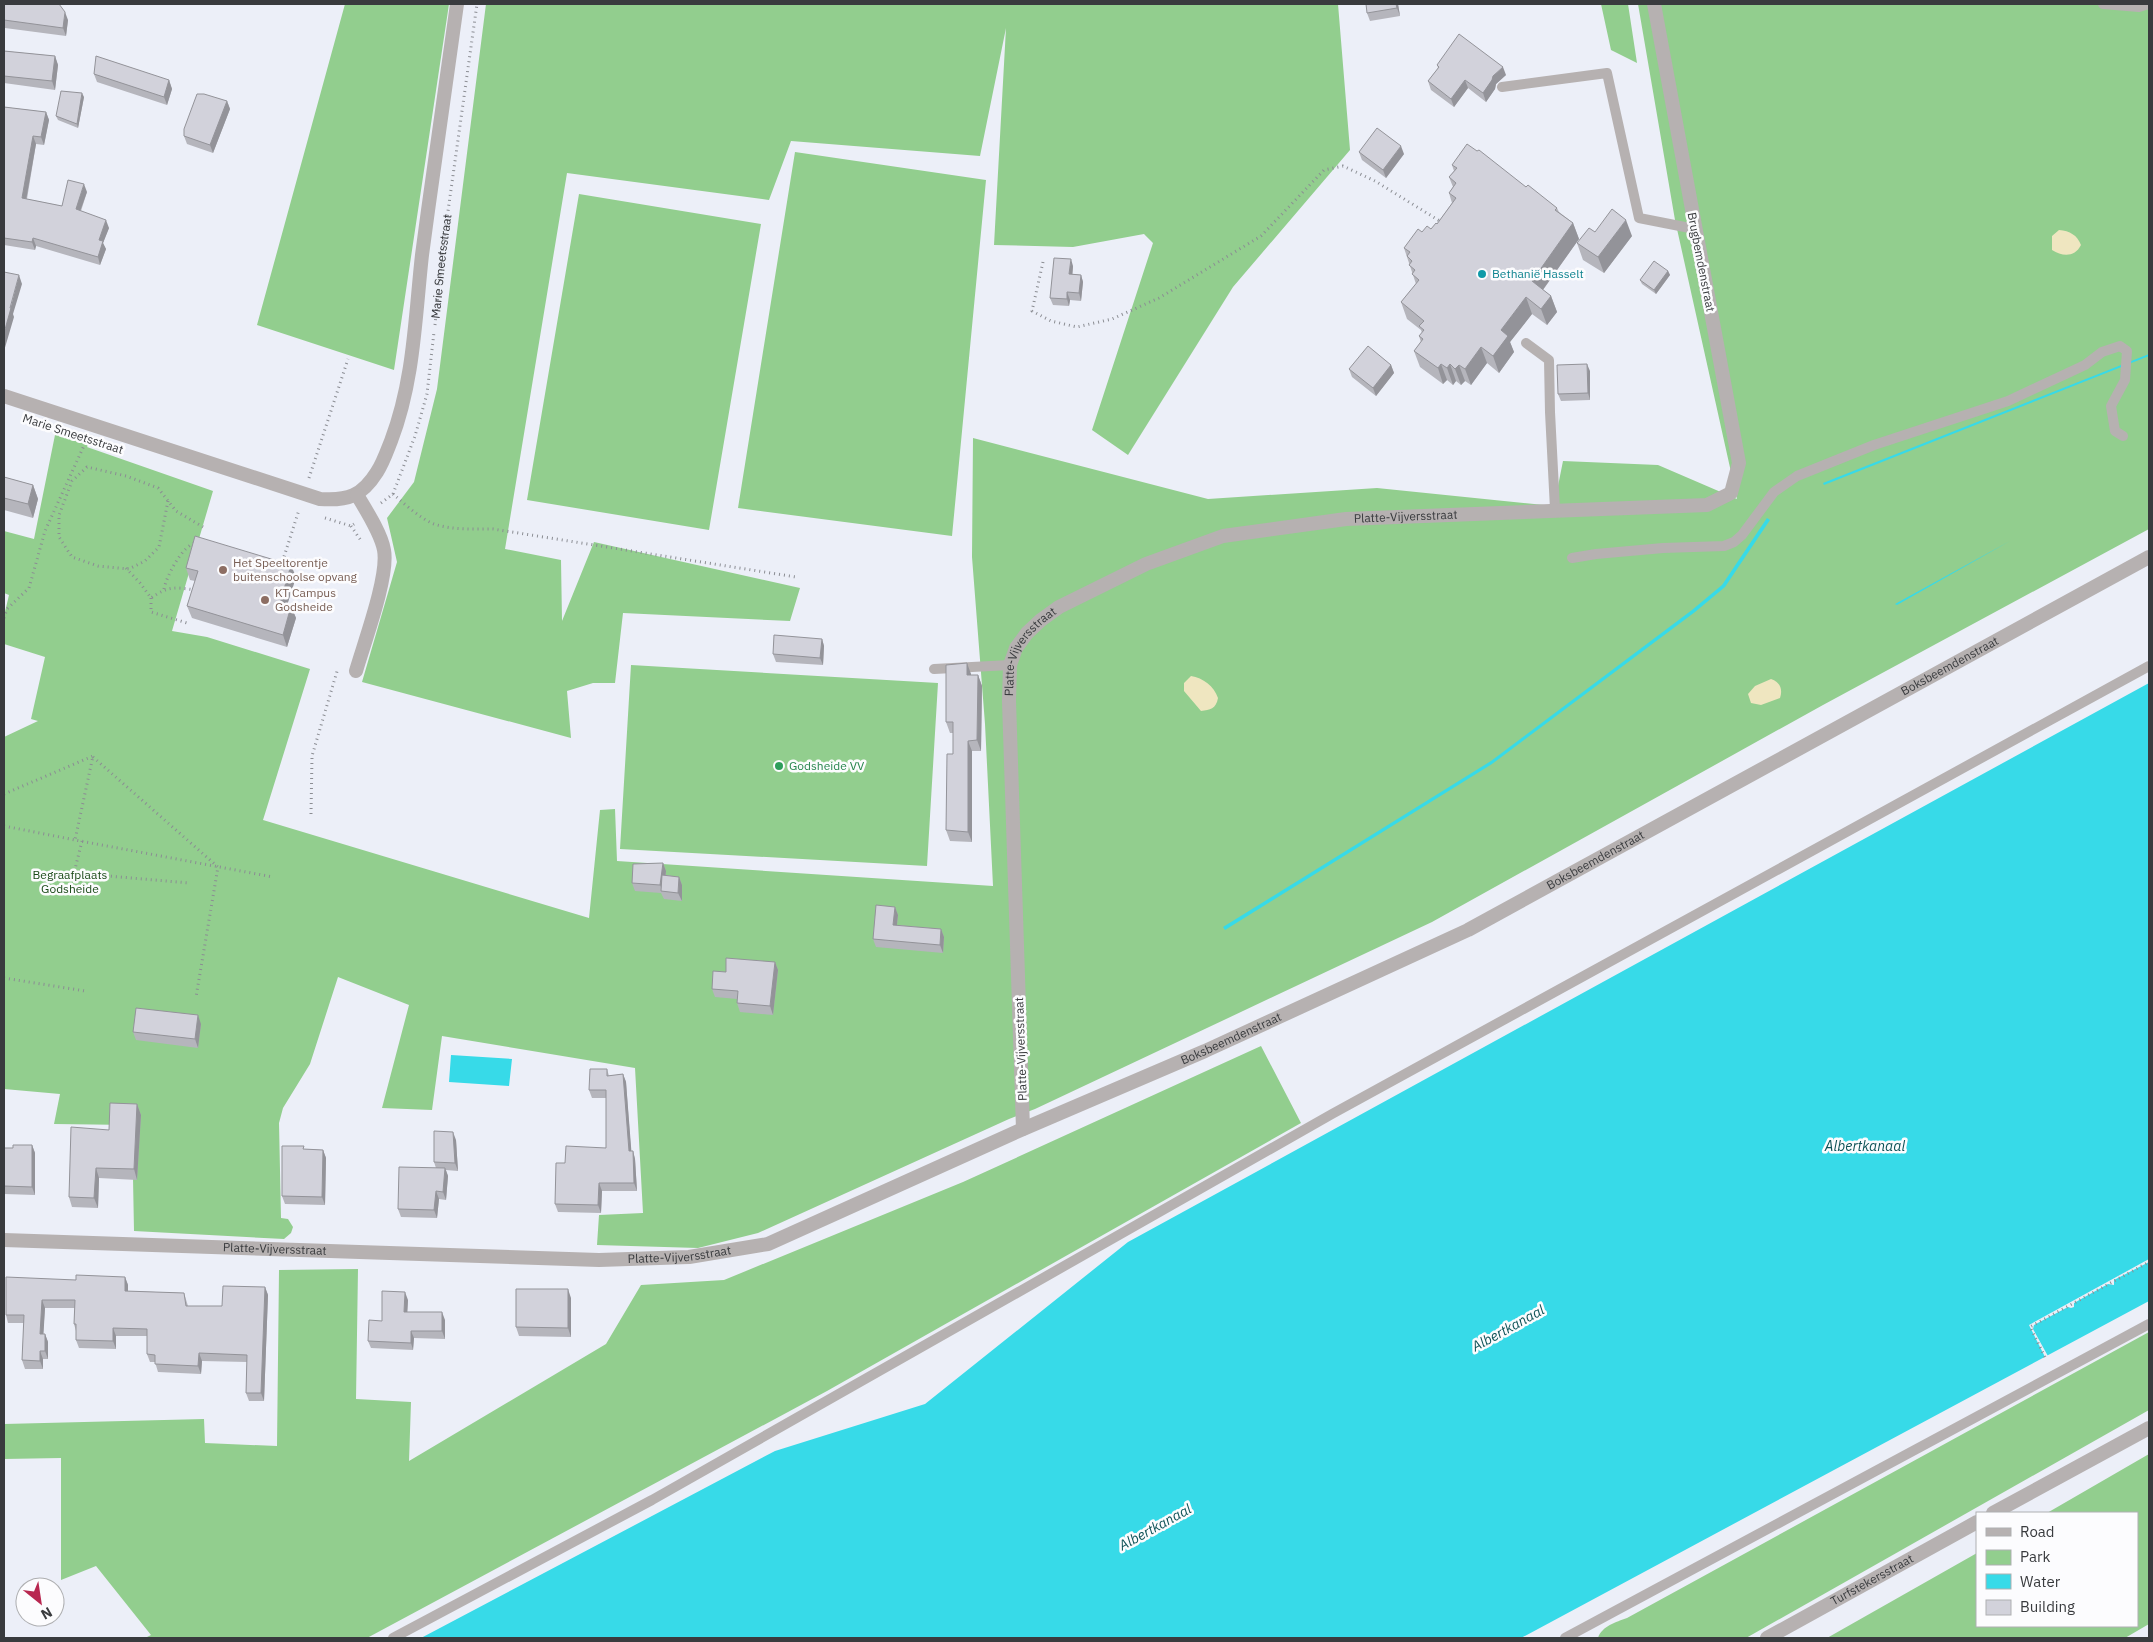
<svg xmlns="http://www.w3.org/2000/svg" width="2153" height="1642" font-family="'IBM Plex Sans',sans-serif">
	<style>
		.green { fill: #92ce8e }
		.sand { fill: #efe6c0 }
		.water { fill: #37dae8 }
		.pier { fill: #eceff8 }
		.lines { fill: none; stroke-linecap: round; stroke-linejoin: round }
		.path { stroke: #8b8d93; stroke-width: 3; stroke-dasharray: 1 4; stroke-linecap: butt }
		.service { stroke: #b6b1b1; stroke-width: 10 }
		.minor { stroke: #b6b1b1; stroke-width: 14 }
		.wall { fill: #b5b5bc }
		.shaded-wall { fill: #939399 }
		.building { fill: #d2d2db; stroke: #939399 }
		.culture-dot { fill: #0f9aa8; stroke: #fcfcfe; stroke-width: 2 }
		.education-dot { fill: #8d6e63; stroke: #fcfcfe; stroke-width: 2 }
		.leisure-dot { fill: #2e9e5b; stroke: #fcfcfe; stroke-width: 2 }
		.labels { text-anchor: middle; stroke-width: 5; stroke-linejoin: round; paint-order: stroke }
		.street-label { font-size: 12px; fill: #393b3e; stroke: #fcfcfe }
		.culture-label { font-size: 12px; fill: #0d838f; stroke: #fcfcfe; text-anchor: start }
		.education-label { font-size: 12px; fill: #785e54; stroke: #fcfcfe; text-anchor: start }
		.leisure-label { font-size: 12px; fill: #27864d; stroke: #fcfcfe; text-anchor: start }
		.park-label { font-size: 12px; fill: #1a4a18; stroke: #fcfcfe }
		.water-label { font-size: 14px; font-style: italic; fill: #0e5257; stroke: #fcfcfe }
	</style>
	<rect width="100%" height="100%" fill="#eceff8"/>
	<path class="green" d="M345,4H449L394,370L257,325Z
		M486,4H1338L1350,150L1233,287L1128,455L1092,430L1153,243L1144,234L1073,247L994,245L1006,28L980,156L791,141L769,200L567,173L505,549L561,560L562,621L594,542L800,588L790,621L623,613L615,683H593L567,691L571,738L362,682L397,562L387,518L414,482L437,389Z
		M1601,4H1628L1637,63L1611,50Z
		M1638,4H2149V529L1823,705L1432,922L1035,1109L1009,1119L758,1233L698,1248L597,1245L599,1215L643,1213L635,1068L442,1036L432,1110L382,1108L409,1005L338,977L310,1064L283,1108L279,1123L281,1218L288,1219L293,1227L291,1233L284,1239L134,1231L132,1125L54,1124L60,1094L4,1089V737L38,721L31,719L45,657L4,644V616L9,595L4,593V531L34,539L56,430L91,441L87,447L213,491L172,631L207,637L310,669L263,820L589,918L600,810L615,809L617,861L993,886L985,724L972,557L973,438L1208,499L1377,488L1554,506L1563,461L1658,465L1737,499L1675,220Z
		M795,152L986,180L952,536L738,508Z
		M579,194L761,224L709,530L527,500Z
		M631,665L938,683L927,866L620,849Z
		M1261,1046L1301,1123L827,1391L367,1638H145L151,1635L96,1566L61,1580V1458L4,1459V1424L204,1419L205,1443L277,1446L279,1270L358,1269L356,1399L411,1402L409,1461L606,1344L641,1285L724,1280L963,1182Z
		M2149,1332V1410L1746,1638H1598C1602,1626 1616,1622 1627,1618Z
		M2149,1454V1624L2125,1638H1827L1977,1553V1626H2137V1513H2047Z"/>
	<path class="sand" d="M2059,230C2070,231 2077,235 2081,245C2075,257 2063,257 2052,250V236Z
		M1191,676C1203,678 1214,686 1218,698C1216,709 1210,710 1201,711L1184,691V683Z
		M1771,679C1780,682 1783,689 1780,698L1761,705L1751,703L1748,694L1755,686Z"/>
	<path class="water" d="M2149,354V356L1824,485L1823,483Z
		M1767,518L1770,520L1725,587L1695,612L1492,764L1225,930L1223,927L1491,761L1692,610L1722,585Z
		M2010,541L1897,605L1895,604Z
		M2149,683V1301L1521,1638H421L775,1451L925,1404L1128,1242Z
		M451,1055L512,1059L509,1086L449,1082Z"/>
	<path class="pier" d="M2149,1259V1262L2114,1280V1285L2108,1284L2074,1303V1307L2071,1308L2068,1307L2034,1325L2033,1329L2049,1358L2046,1359L2029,1325Z"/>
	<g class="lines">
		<g class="path">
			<path d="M1043,262L1032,311L1051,321L1077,327L1112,319L1159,298L1261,236L1324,170L1343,166L1375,181L1443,223"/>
			<path id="s1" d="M435,325L442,254L477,4"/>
			<path d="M309,478L348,359"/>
			<path d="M393,494C405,504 419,518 434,524C452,530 473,529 493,529L796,577"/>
			<path d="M168,501L159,547L145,561L129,569L98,566L72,557L59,537V515L72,481L87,467L126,476L158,488L176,511L203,527"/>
			<path d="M381,503L393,494L415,436L427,394L434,332"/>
			<path d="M325,518L351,526L354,524"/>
			<path d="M351,526L362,542"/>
			<path d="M281,566L299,510"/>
			<path d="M126,568L140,583L151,598C168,586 175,587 195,590"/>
			<path d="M164,589C166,577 183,544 196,543"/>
			<path d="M151,598V612L187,623"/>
			<path d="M4,618L7,609L29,588L45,531L87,439"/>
			<path d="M93,757L218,867L196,997"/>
			<path d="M4,794L93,756L75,840L273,877"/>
			<path d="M311,814L312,756L338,668"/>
			<path d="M4,826L75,840"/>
			<path d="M82,841L74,873L189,883"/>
			<path d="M4,978L85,991"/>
			<path d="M2045,1357L2030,1327L2149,1262"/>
		</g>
		<path class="service" d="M2103,4L2139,7L2149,4
			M1502,87L1607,73L1639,218L1695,229
			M1526,343L1549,360L1550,412L1555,509
			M1572,558L1596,554L1663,548L1724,546L1734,542L1742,535L1774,492L1797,476L1874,445L2008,401L2085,365L2102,352L2120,346L2127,351L2125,380L2111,406L2115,431L2123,436
			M934,669L1010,665
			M393,1638L652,1500L1332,1114L2149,666
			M1565,1638L2149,1324"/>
		<g class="minor">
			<path d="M4,396L320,499C348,501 362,496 377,472C383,463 387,451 391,441C414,381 415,318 422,255C433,171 446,87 457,4"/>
			<path d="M356,671C364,643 389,576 384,550C381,533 366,510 357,495"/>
			<path id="s2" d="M1023,1129L1009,701L1010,665L1016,648L1027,633L1041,620L1059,607L1146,564L1223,536L1346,519L1707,505L1731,493L1739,463L1654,4"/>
			<path id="s3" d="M4,1240L599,1260L689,1257L768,1244L1023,1129L1205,1051L1468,930L2149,557"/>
			<path d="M1993,1513L2149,1428"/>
			<path id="s4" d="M1767,1638L1977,1522"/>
		</g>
	</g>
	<path class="wall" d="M4,4L68,20L66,36L5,28L4,25Z
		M126,4H138V5Z
		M1398,4L1400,16L1370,21L1367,13Z
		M4,51L55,56L58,65L55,90L4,83Z
		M1437,65L1506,75L1496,84L1495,89L1486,102L1468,88L1454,107L1431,90L1428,81L1438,68Z
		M94,74L169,80L172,89L167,105L97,82Z
		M84,97L78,128L58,120L56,116Z
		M227,101L230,109L213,153L187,144L184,136Z
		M4,107L46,112L49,120L44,145L36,144L27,199L62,206L87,192L81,211L109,228L103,243L106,249L100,265L36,246L35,250L4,245Z
		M1359,152L1404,154L1386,178L1362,160Z
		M1452,165L1526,187L1557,208L1559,212L1573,223L1579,239L1543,290L1551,296L1557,312L1547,325L1532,314L1510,342L1514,352L1499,373L1487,363L1471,385L1465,381L1461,385L1456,381L1453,385L1447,380L1443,384L1420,367L1414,351L1421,342L1419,336L1422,333L1421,330L1407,319L1401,302L1416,284L1404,248L1422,232L1431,229L1437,224L1452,203L1449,193L1453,187L1449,177L1454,171Z
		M1595,232L1632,236L1604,273L1583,260L1577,243Z
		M1073,266L1072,274L1081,275L1083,282L1081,301L1070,300L1069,306L1053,305L1050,298Z
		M1668,271L1670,275L1656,294L1642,284L1640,280Z
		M1391,365L1394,373L1376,396L1352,377L1349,369Z
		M1590,371V400L1561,401L1558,394Z
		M4,477L33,485L38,499L33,518L4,510Z
		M186,568L296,577L287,605L291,606L296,618L287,647L192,618L187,606L195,581L190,580Z
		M822,639L824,646L823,665L776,662L773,654Z
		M967,663L971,675H978L982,686L981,751H972V842L950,841L946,830L953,754V733H950L946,722Z
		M663,863L666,871V875L679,877L682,885V901L664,899L661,893L635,891L632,883Z
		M895,907L898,915L897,925L941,929L944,937L943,953L876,947L873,939Z
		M775,962L778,970L773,1015L740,1012L737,1003V999L715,997L712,989L726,972Z
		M201,1024L198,1048L136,1040L133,1032Z
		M607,1069L609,1076L623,1074L626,1082L631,1151H633L635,1159L637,1191H602L601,1213L558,1212L555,1204L565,1163L606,1148V1098H592L589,1090Z
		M137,1104L141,1115L137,1180L99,1178L98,1208L72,1207L69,1197L109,1130Z
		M456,1140L458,1171L446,1170L448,1176L446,1200L439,1199L437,1218L401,1217L398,1209L436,1168L434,1162Z
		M32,1145L35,1153V1195L4,1194V1148H13Z
		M305,1149L323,1150L326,1158L325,1205L285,1204L282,1196Z
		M125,1277L128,1285V1291L184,1293L188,1306H222L265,1287L268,1295L264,1401H249L246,1393L247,1362L202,1361L201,1374L158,1372L155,1362H150L147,1354V1336H116V1349L79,1348L76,1340V1331L74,1324L75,1308H45L43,1334H45L48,1342V1359H43V1369H25L22,1360L24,1323H8L6,1315L76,1280Z
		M571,1298V1337L519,1336L516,1327Z
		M408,1300L407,1312L445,1320V1339L414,1338L413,1350L371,1348L368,1341L382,1321Z"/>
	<path class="shaded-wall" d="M1396,4H1398L1400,16L1397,8Z
		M65,12L68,20L66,36L63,28Z
		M55,56L58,65L55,90L52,81Z
		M1503,67L1506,75L1496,84L1495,89L1486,102L1483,93L1493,76Z
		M169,80L172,89L167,105L164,97Z
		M1465,80L1468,88L1454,107L1451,99Z
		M82,93L84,97L78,128L77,124Z
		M227,101L230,109L213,153L210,145Z
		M46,112L49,120L44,145L41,137Z
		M33,136L36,144L25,206L22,198Z
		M1401,146L1404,154L1386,178L1383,170Z
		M84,184L87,192L78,217L76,209Z
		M106,220L109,228L103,243L106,249L100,265L98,257L99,240Z
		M1626,220L1632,236L1604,273L1598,257Z
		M1573,223L1579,239L1537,298L1532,281Z
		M33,238L36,246L35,250L32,242Z
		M1071,259L1073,266L1072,281L1069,274Z
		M1668,271L1670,275L1656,294L1654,290Z
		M19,275L22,284L13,314L14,317L4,351V333Z
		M1081,275L1083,282L1081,301L1079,293Z
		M1067,292L1070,300L1069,306L1067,299Z
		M1551,296L1557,312L1547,325L1541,309Z
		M1526,297L1532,314L1510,342L1514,352L1499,373L1493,356L1501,330Z
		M1481,347L1487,363L1471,385L1465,369Z
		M1441,364L1447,380L1443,384L1438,368Z
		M1450,364L1456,381L1453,385L1447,368Z
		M1587,364L1590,371V400L1588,393Z
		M1391,365L1394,373L1376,396L1373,388Z
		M1459,365L1465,381L1461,385L1455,369Z
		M33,485L38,499L33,518L28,504Z
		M291,565L296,577L284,615L280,603Z
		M291,606L296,618L287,647L283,635Z
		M822,639L824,646L823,665L820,658Z
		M967,663L971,674V685L967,675Z
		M978,675L982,686L981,751L977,740Z
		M968,741L972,751V842L968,832Z
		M663,863L666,871L664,891H663L660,885Z
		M679,877L682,885V901L678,893Z
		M895,907L898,915L896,933L893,925Z
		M941,929L944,937L943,953L940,945Z
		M775,962L778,970L773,1015L770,1006Z
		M198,1015L201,1024L198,1048L195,1039Z
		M623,1074L626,1082L632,1159L629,1151Z
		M137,1104L141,1115L137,1180L134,1169Z
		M453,1132L456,1140L458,1171L455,1163Z
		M32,1145L35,1153V1195L32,1187Z
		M323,1150L326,1158L325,1205L322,1197Z
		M633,1151L635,1159L637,1191L634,1183Z
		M96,1168L99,1178L98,1208L94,1198Z
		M445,1168L448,1176L446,1200L443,1192Z
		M599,1183L602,1191L601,1213L598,1205Z
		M436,1191L439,1199L437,1218L434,1210Z
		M125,1277L128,1285V1299L125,1291Z
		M265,1287L268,1295L264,1401L261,1393Z
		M568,1289L571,1298V1337L568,1328Z
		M405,1292L408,1300L407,1319L404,1312Z
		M42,1300L45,1308L43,1342L40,1334Z
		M442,1312L445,1320V1339L442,1331Z
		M113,1328L116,1336V1349L113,1341Z
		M411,1331L414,1338L413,1350L411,1343Z
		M45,1334L48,1342V1359L45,1351Z
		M40,1351L43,1359V1369L40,1361Z
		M199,1353L202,1361L201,1374L198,1366Z"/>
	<path class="building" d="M4,4H59L65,12L63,28L4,20Z
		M1366,4H1396L1397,8L1367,13Z
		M1459,34L1503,67L1493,76L1492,80L1483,93L1465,80L1451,99L1428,81L1439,67L1437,65Z
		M4,51L55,56L52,81L4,76Z
		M96,56L169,80L164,97L94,74Z
		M61,91L82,93L77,124L56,116Z
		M197,94H204L227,101L210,145L184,136V129Z
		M4,107L46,112L41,137L33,136L22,198L62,206L68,180L84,184L76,209L106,220L99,240L103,241L98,257L33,238L32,242L4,238Z
		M1377,128L1401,146L1383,170L1359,152Z
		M1467,144L1477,151L1479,150L1526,187L1528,185L1557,208L1555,210L1573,223L1532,281L1551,296L1541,309L1526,297L1501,330L1508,336L1493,356L1481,347L1465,369L1459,365L1455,369L1450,364L1447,368L1441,364L1438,368L1414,351L1423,339L1419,336L1424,330L1419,326L1424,321L1401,302L1419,280L1412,274L1415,270L1409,265L1412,261L1407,256L1410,252L1404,248L1418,229L1422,232L1427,226L1431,229L1436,223L1437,224L1456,198L1449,193L1456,183L1449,177L1457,168L1452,165Z
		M1612,209L1626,220L1598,257L1577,243L1589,228L1595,232Z
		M1054,258L1071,259L1069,274L1081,275L1079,293L1067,292V299L1050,298Z
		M1654,261L1668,271L1654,290L1640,280Z
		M4,272L19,275L10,308H11L4,333Z
		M1368,346L1391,365L1373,388L1349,369Z
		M1587,364L1588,393L1558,394L1557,365Z
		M4,477L33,485L28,504L4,498Z
		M195,536L291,565L280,603L291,606L283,635L187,606L198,571L186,568Z
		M774,635L822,639L820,658L773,654Z
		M967,663V675H978L977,740L968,741V832L946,830L947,754H953V722H946V665Z
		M663,863L660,885L632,883L633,864Z
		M662,875L679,877L678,893L661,891Z
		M876,905L895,907L893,925L941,929L940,945L873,939Z
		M726,958L775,962L770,1006L737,1003L738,991L712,989L713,971L726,972Z
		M136,1008L198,1015L195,1039L133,1032Z
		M590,1069H607V1076L623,1074L629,1151H633L634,1183H599L598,1205L555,1204L556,1163H565L566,1146L606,1148V1090H589Z
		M110,1103L137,1104L134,1169L96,1168L94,1198L69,1197L71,1127L109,1130Z
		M434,1131L453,1132L455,1163L434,1162Z
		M13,1145H32V1187L4,1186V1148H13Z
		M282,1146H304L303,1149L323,1150L322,1197L282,1196Z
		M399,1167L445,1168L443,1192L436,1191L434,1210L398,1209Z
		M76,1275L125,1277V1291L184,1293L186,1306H222L223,1286L265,1287L261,1393H246L247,1355L199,1353L198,1366L155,1364V1355L147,1354V1329L113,1328V1341L76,1340V1324H74L75,1300H42L40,1334H45V1351H40V1361L22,1360L24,1315H6V1277L76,1280Z
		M516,1289H568V1328L516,1327Z
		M382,1291L405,1292L404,1312H442V1331H411V1343L368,1341L369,1320L382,1321Z"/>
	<circle class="culture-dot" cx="1482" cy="274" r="5"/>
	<g class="education-dot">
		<circle cx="223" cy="570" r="5"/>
		<circle cx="265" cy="600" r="5"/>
	</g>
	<circle class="leisure-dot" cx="779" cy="766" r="5"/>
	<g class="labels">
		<g class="street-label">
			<text transform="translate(1701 262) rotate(79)" y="4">Brugbemdenstraat</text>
			<text dy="4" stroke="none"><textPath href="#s1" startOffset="59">Marie Smeetsstraat</textPath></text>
			<text transform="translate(73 434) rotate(18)" y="4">Marie Smeetsstraat</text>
			<text dy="4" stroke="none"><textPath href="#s2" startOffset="905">Platte-Vijversstraat</textPath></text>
			<text dy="4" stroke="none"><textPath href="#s2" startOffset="485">Platte-Vijversstraat</textPath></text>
			<text dy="4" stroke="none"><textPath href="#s3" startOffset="2082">Boksbeemdenstraat</textPath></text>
			<text dy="4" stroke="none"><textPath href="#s3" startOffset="1678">Boksbeemdenstraat</textPath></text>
			<text dy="4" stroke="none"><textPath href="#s3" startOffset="1272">Boksbeemdenstraat</textPath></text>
			<text transform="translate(1021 1049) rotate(-92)" y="4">Platte-Vijversstraat</text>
			<text dy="4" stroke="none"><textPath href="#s3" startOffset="271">Platte-Vijversstraat</textPath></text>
			<text dy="4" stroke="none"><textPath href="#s3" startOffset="676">Platte-Vijversstraat</textPath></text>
			<text dy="4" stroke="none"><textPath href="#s4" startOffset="120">Turfstekersstraat</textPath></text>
		</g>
		<g class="culture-label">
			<text x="1492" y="278">Bethanië Hasselt</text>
		</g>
		<g class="education-label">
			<text x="233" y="567">Het Speeltorentje<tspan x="233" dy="14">buitenschoolse opvang</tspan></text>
			<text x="275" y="597">KT Campus<tspan x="275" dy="14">Godsheide</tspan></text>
		</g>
		<g class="leisure-label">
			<text x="789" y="770">Godsheide VV</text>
		</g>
		<g class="park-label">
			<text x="70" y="879">Begraafplaats<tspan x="70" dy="14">Godsheide</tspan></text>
		</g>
		<g class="water-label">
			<text x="1865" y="1151">Albertkanaal</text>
			<text transform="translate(1508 1328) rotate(-29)" y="5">Albertkanaal</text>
			<text transform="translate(1155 1527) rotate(-29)" y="5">Albertkanaal</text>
		</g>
	</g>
	<rect width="2153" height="1642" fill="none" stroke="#393b3e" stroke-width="10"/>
	<rect x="1976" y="1512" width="162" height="115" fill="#fcfcfe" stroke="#aeafb1"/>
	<rect x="1986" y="1528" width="25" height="8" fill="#b6b1b1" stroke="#aeafb1"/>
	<text x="2020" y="1537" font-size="15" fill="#393b3e">Road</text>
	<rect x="1986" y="1550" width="25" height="15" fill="#92ce8e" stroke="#aeafb1"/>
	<text x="2020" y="1562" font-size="15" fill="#393b3e">Park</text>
	<rect x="1986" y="1574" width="25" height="15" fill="#37dae8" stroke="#aeafb1"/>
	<text x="2020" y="1587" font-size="15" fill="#393b3e">Water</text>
	<rect x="1986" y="1600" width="25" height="15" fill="#d2d2db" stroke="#aeafb1"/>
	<text x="2020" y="1612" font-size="15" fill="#393b3e">Building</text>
	<g transform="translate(40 1602) rotate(150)"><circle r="24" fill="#fcfcfe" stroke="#aeafb1"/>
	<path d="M0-4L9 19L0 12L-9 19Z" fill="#b82750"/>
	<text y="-8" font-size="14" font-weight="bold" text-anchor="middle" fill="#393b3e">N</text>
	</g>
</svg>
